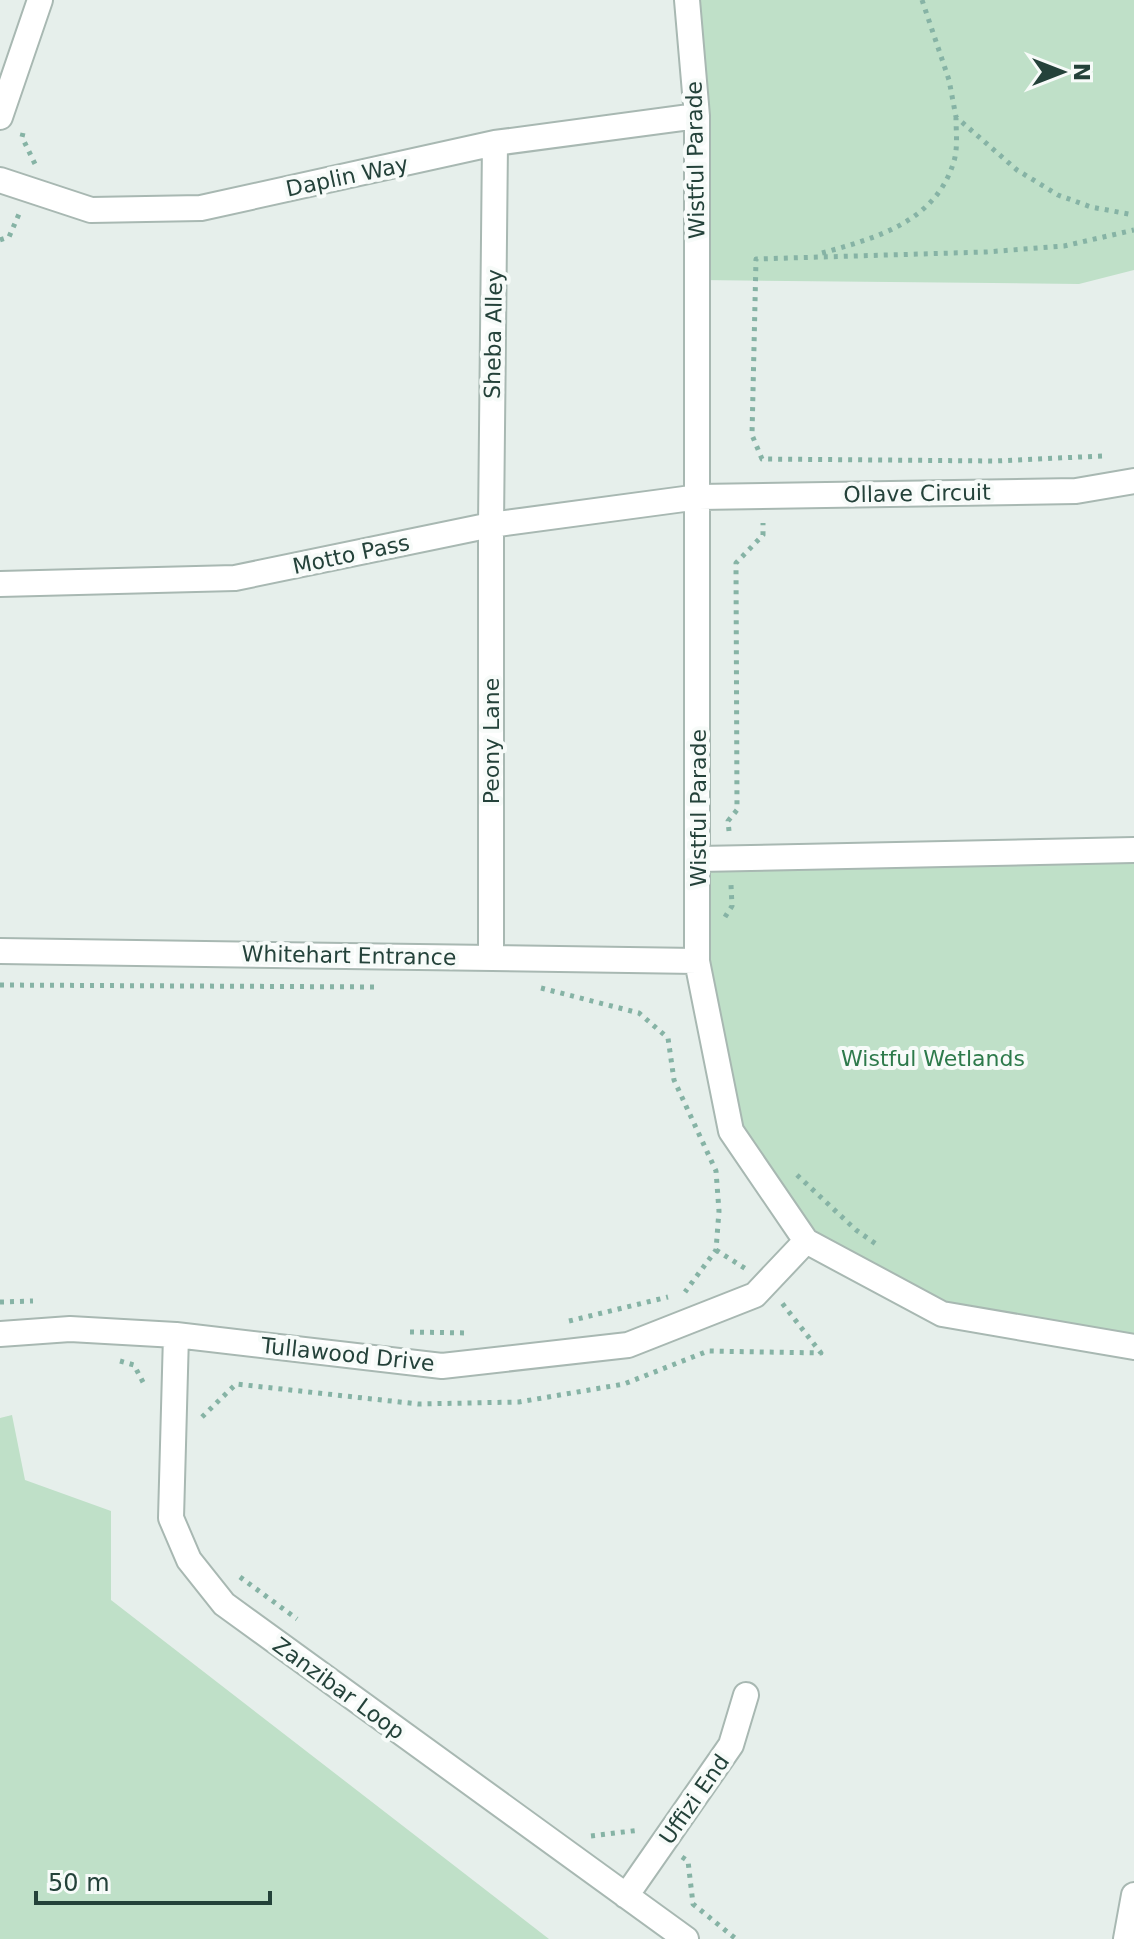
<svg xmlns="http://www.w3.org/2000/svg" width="1134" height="1939" font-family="'DejaVu Sans',sans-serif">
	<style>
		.green { fill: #bfe0c8 }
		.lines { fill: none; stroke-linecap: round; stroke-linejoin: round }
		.minor-casing { stroke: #a8b8b2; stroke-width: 28 }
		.path { stroke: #86b3a5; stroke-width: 5; stroke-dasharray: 4 6; stroke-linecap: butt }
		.minor { stroke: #fff; stroke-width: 24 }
		.labels { text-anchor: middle; stroke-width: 8; stroke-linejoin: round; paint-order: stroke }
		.street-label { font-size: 22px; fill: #24423a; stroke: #f7fbf9 }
		.park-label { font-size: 22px; fill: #2d7a4b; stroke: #f7fbf9 }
	</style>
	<rect width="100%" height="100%" fill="#e6efeb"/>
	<path class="green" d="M701,0H1134V270L1079,284L700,280Z
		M1134,851V1348L939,1313L817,1232L728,1128L700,957L699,860Z
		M12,1415L25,1480L111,1511V1600L549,1939H0V1418Z"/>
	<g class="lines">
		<g class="minor-casing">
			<path id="minor" d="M687,0L697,116V961L731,1131L806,1241L942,1314L1134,1347
				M0,117L40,0
				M0,180L91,210L201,208L495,143L697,116
				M0,584L235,578L491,525L699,497L1076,491L1134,481
				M699,859L1134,850
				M0,951L697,961
				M491,957V525L495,143
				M0,1334L70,1329L176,1335L442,1366L628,1345L755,1295L806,1241
				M176,1335L171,1518L189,1560L224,1604L686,1939
				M626,1896L731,1745L746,1695
				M1126,1939L1134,1895"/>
		</g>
		<path class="path" d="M922,0L949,80L956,117L1017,170L1058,195L1091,207L1134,215
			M23,133L22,137L35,164
			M0,240L9,237L19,214
			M822,253C876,238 936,222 954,161C958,148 956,131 956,118
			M1102,456L995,461L762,459L752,435L756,259L986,252L1064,246L1134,230
			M729,831L728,821L737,810L736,563L763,535V523
			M725,917L732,906L731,885
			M0,985L379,987
			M541,988L639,1013L668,1038L674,1080L716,1171L719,1211L716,1250L685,1292
			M797,1175L856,1230L876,1244
			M716,1250L746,1269
			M0,1302L33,1301
			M569,1321L668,1297
			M410,1332L468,1333
			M120,1361L134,1365L145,1386
			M202,1417L236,1384L418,1404L519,1402L624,1384L708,1351L821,1353L782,1303
			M240,1577L297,1619
			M591,1836L640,1830
			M682,1857L688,1861L693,1904L736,1939"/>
		<use href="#minor" class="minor"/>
	</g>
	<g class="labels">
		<g class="street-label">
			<text transform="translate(695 160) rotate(-91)" y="8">Wistful Parade</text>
			<text transform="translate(347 176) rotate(-12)" y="8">Daplin Way</text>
			<text transform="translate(493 334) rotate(-89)" y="8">Sheba Alley</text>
			<text transform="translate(917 493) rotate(-1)" y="8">Ollave Circuit</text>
			<text transform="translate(351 554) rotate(-12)" y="8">Motto Pass</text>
			<text transform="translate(491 741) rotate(-90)" y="8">Peony Lane</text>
			<text transform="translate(698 808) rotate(-90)" y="8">Wistful Parade</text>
			<text transform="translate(349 955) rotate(1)" y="8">Whitehart Entrance</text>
			<text transform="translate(348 1354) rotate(6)" y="8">Tullawood Drive</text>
			<text transform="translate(339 1688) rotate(36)" y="8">Zanzibar Loop</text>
			<text transform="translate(694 1799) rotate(-55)" y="8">Uffizi End</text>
		</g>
		<g class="park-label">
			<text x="933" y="1066">Wistful Wetlands</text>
		</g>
	</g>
	<g transform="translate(1062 72) rotate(90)" stroke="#f7fbf9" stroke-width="6" paint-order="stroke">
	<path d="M0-6L14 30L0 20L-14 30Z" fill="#24423a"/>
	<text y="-12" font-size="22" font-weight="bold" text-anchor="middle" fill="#24423a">N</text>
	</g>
	<path d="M36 1891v12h234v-12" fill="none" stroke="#24423a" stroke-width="4"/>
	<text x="48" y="1891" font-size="24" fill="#24423a" stroke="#f7fbf9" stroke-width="6" paint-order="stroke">50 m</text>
</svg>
